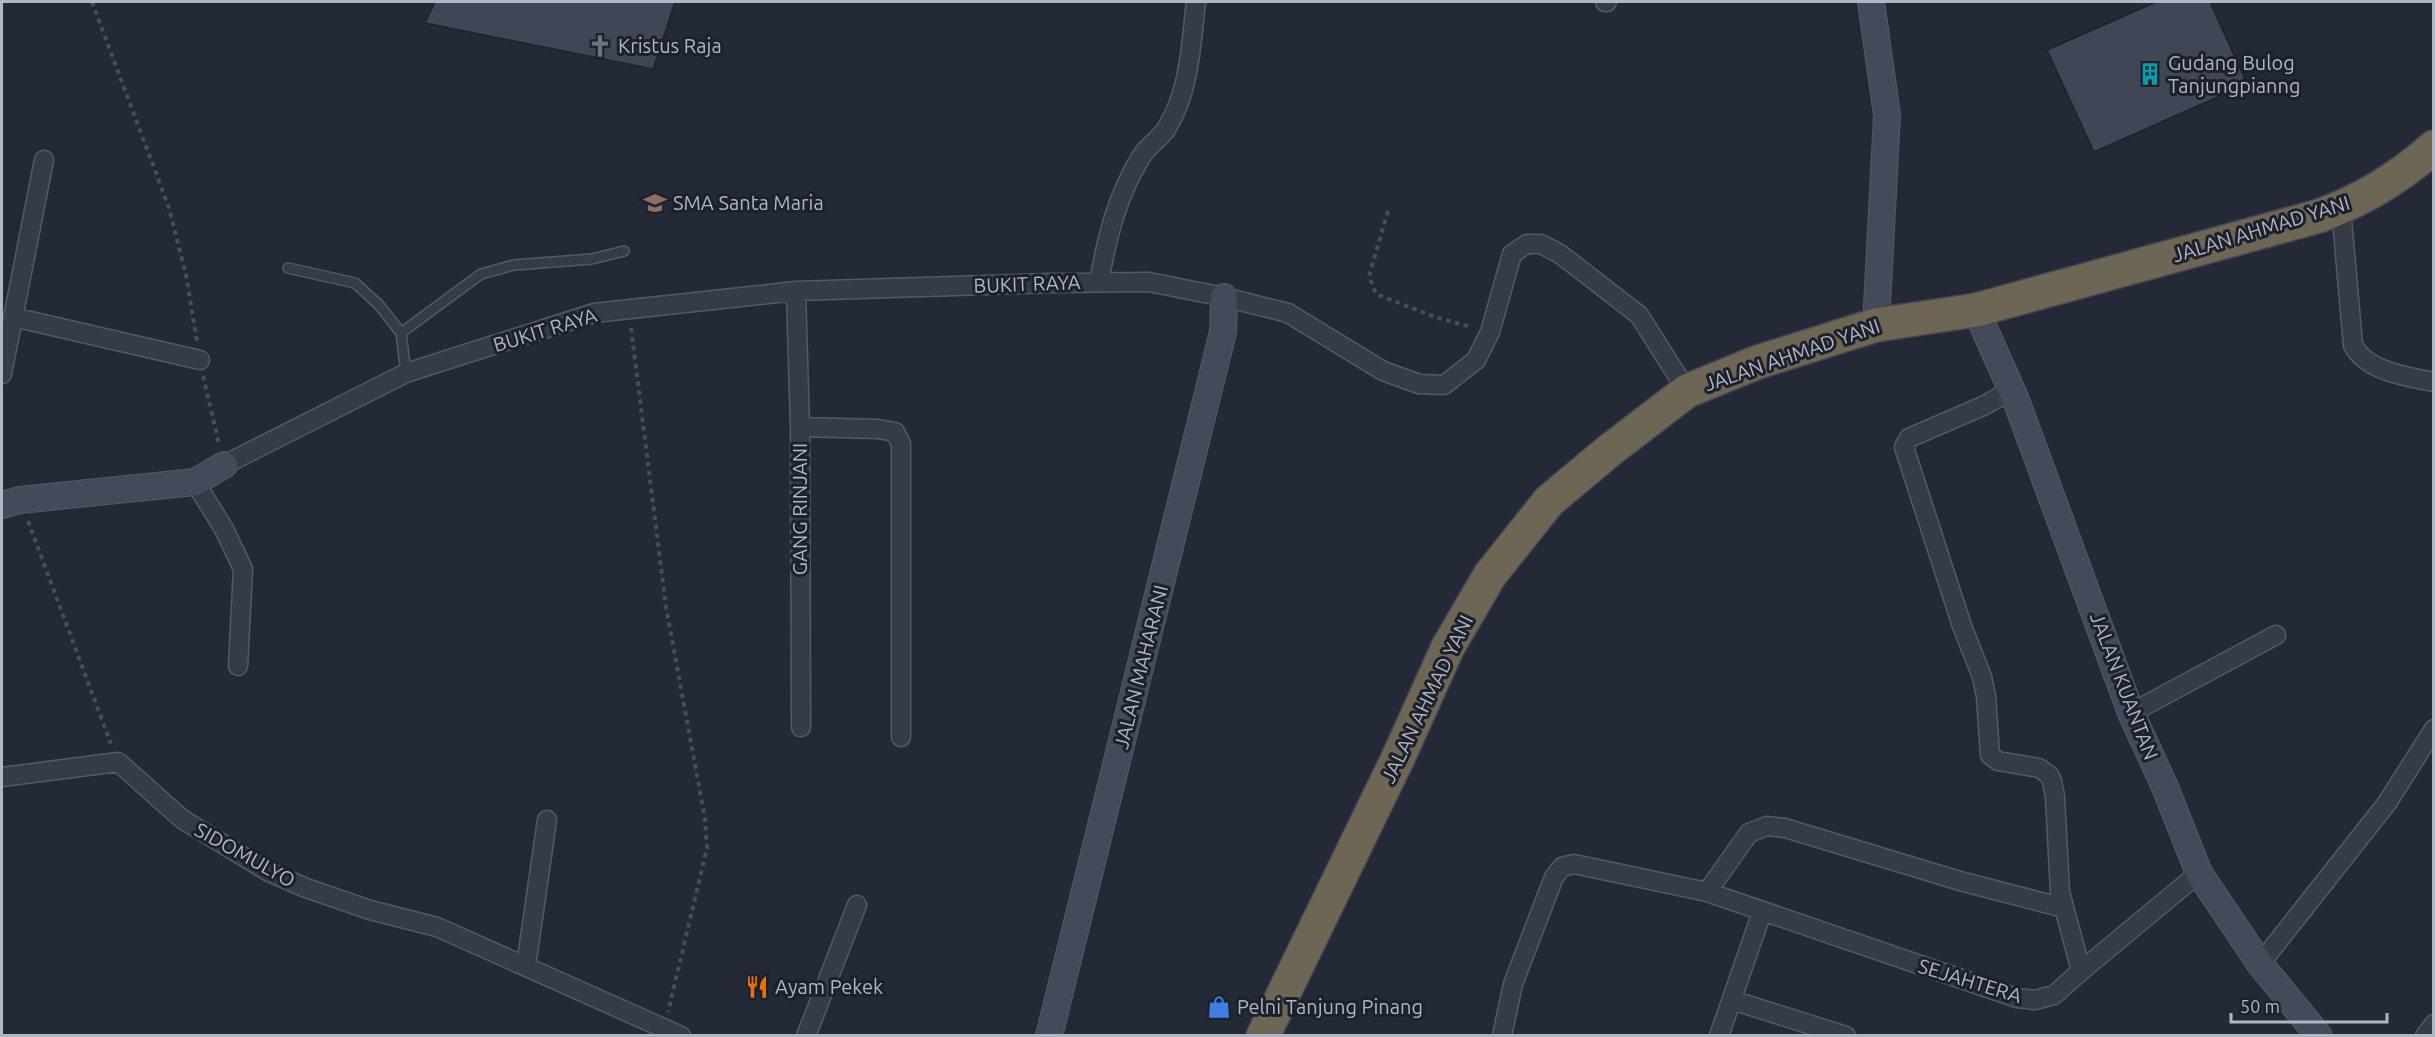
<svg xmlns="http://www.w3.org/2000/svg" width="2435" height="1037" font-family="Ubuntu,sans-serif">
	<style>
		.building { fill: #3f4757; stroke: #1e232f; stroke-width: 1.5 }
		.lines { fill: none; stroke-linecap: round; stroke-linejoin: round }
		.lane-casing { stroke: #545966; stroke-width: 12 }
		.street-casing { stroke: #545966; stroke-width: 21 }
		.secondary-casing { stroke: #545966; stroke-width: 28 }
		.highway-casing { stroke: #414653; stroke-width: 36 }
		.path { stroke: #425156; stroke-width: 4; stroke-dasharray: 4.5 4.5; stroke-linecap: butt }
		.lane { stroke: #363b48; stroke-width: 9 }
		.street { stroke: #363b48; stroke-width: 18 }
		.secondary { stroke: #454a5a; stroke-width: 26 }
		.highway { stroke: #6d6654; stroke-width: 33 }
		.labels { text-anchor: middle; stroke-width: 6; stroke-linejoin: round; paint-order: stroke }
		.poi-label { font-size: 20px; fill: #b1b6c4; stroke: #1c212c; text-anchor: start }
		.street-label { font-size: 20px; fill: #b1b6c4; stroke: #1c212c }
	</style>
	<rect width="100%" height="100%" fill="#232937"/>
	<path class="building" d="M435,2H675L653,69L425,23Z
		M2156,2H2210L2247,84L2094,152L2047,50Z"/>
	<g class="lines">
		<g class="lane-casing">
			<path id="lane" d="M288,268L355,283L379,305L401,333
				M406,373L401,333L481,274L514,265L592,259L624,251"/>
		</g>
		<g class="street-casing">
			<path id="street" d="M1605,2H1607
				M2341,208L2353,345C2366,371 2407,377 2434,382
				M1099,282C1107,237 1117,196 1141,157C1148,145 1162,138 1168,126C1190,89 1191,43 1196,2
				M796,291L800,427L801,727
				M13,317L200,360
				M2,374L44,160
				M2012,390L1983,406L1909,438L1904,447L1962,626L1982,677L1986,696L1990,755L1998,761L2039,768L2049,775L2052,781L2055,797L2060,892L2081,971
				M800,427L878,429L895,432L901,444V737
				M224,465L406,373L594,313L796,291L1052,283L1149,282L1224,297L1288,313L1383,371L1419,384L1444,385L1476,360L1490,332L1512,254L1527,244H1541L1560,254L1639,315L1687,391
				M195,482L224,529L243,569L238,666
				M2131,713L2276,635
				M2,777L118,762L182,819L267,871L306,888L370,910L437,927L681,1036
				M1707,892L1749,833L1767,826L1785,828L1960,881L2064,908
				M2260,964L2387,803L2434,729
				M526,966L547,820
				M1732,1000L1846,1036
				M806,1036L857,905
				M1502,1036L1513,984L1554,877L1562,867L1574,864L1707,892L2017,998L2035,1000L2054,995L2081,971L2199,873
				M1719,1036L1762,912
				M2425,1036L2434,1024"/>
		</g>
		<g class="secondary-casing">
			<path id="secondary" d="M1871,2L1887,115L1876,325
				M1976,310L2016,400L2131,713L2165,787L2199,873L2260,964L2319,1036
				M2,505L20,500L195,482L224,465
				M1049,1036L1223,332L1224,297"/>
		</g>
		<g class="highway-casing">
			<path id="highway" d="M1263,1036L1398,758L1448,647L1490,575L1549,501L1610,450L1687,391L1758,362L1876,325L1976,310L2319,216C2363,200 2399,178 2434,147"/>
		</g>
		<path class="path" d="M92,2L169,208L186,275L197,342
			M1388,211L1369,276L1376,294L1435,317L1471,327
			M631,328L666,607L705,819L707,848L668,1012
			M203,376L219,444
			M28,521L111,744"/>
		<use href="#lane" class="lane"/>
		<use href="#street" class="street"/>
		<use href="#secondary" class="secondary"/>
		<use href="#highway" class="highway"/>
	</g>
	<defs>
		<g id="church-bare" transform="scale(1.8)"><path d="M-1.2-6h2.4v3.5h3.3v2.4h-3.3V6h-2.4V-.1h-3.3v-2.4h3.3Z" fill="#6b7280" stroke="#1c212c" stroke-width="2.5" paint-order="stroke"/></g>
		<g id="building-bare" transform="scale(1.8)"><path d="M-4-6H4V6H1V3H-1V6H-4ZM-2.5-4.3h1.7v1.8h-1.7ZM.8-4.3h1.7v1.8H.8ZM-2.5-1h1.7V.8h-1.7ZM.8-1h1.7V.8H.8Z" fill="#0f9aa8" stroke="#1c212c" stroke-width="2.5" paint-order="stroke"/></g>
		<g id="school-bare" transform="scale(1.8)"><path d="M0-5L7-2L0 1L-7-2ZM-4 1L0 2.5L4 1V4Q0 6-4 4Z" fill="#8d6e63" stroke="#1c212c" stroke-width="2.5" paint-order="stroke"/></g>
		<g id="restaurant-bare" transform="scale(1.8)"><path d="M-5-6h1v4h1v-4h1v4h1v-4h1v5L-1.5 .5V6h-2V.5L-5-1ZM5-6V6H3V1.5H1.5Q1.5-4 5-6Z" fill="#e8710a" stroke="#1c212c" stroke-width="2.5" paint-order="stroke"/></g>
		<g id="shop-bare" transform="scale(1.8)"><path d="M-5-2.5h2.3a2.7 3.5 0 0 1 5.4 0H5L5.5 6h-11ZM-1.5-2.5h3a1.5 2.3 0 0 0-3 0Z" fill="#3f7fe0" stroke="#1c212c" stroke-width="2.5" paint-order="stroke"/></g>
	</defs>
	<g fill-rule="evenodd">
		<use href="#church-bare" x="600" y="46"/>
		<use href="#building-bare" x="2150" y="74"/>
		<use href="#school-bare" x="655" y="203"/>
		<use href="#restaurant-bare" x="757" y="987"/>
		<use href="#shop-bare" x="1219" y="1007"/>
	</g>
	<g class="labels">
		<g class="poi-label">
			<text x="618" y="53">Kristus Raja</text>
			<text x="2168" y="70">Gudang Bulog<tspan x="2168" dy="23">Tanjungpianng</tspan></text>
			<text x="673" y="210">SMA Santa Maria</text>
			<text x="775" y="994">Ayam Pekek</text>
			<text x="1237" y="1014">Pelni Tanjung Pinang</text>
		</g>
		<g class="street-label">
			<text transform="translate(2261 229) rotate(-17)" y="7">JALAN AHMAD YANI</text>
			<text transform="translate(1027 284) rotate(-2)" y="7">BUKIT RAYA</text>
			<text transform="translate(545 330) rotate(-17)" y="7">BUKIT RAYA</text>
			<text transform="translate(1792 355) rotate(-19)" y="7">JALAN AHMAD YANI</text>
			<text transform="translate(800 509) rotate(-90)" y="7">GANG RINJANI</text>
			<text transform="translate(1141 667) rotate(-76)" y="7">JALAN MAHARANI</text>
			<text transform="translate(2124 686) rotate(69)" y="7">JALAN KUANTAN</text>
			<text transform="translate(1427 699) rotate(-64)" y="7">JALAN AHMAD YANI</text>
			<text transform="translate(245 855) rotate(29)" y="7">SIDOMULYO</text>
			<text transform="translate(1970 981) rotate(17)" y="7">SEJAHTERA</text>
		</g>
	</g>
	<rect width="2435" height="1037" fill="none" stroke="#b1b6c4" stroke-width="6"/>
	<path d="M2231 1013v9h156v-9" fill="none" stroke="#b1b6c4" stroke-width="3"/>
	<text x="2240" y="1013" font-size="18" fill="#b1b6c4" stroke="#1c212c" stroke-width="4.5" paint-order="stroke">50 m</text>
</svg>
